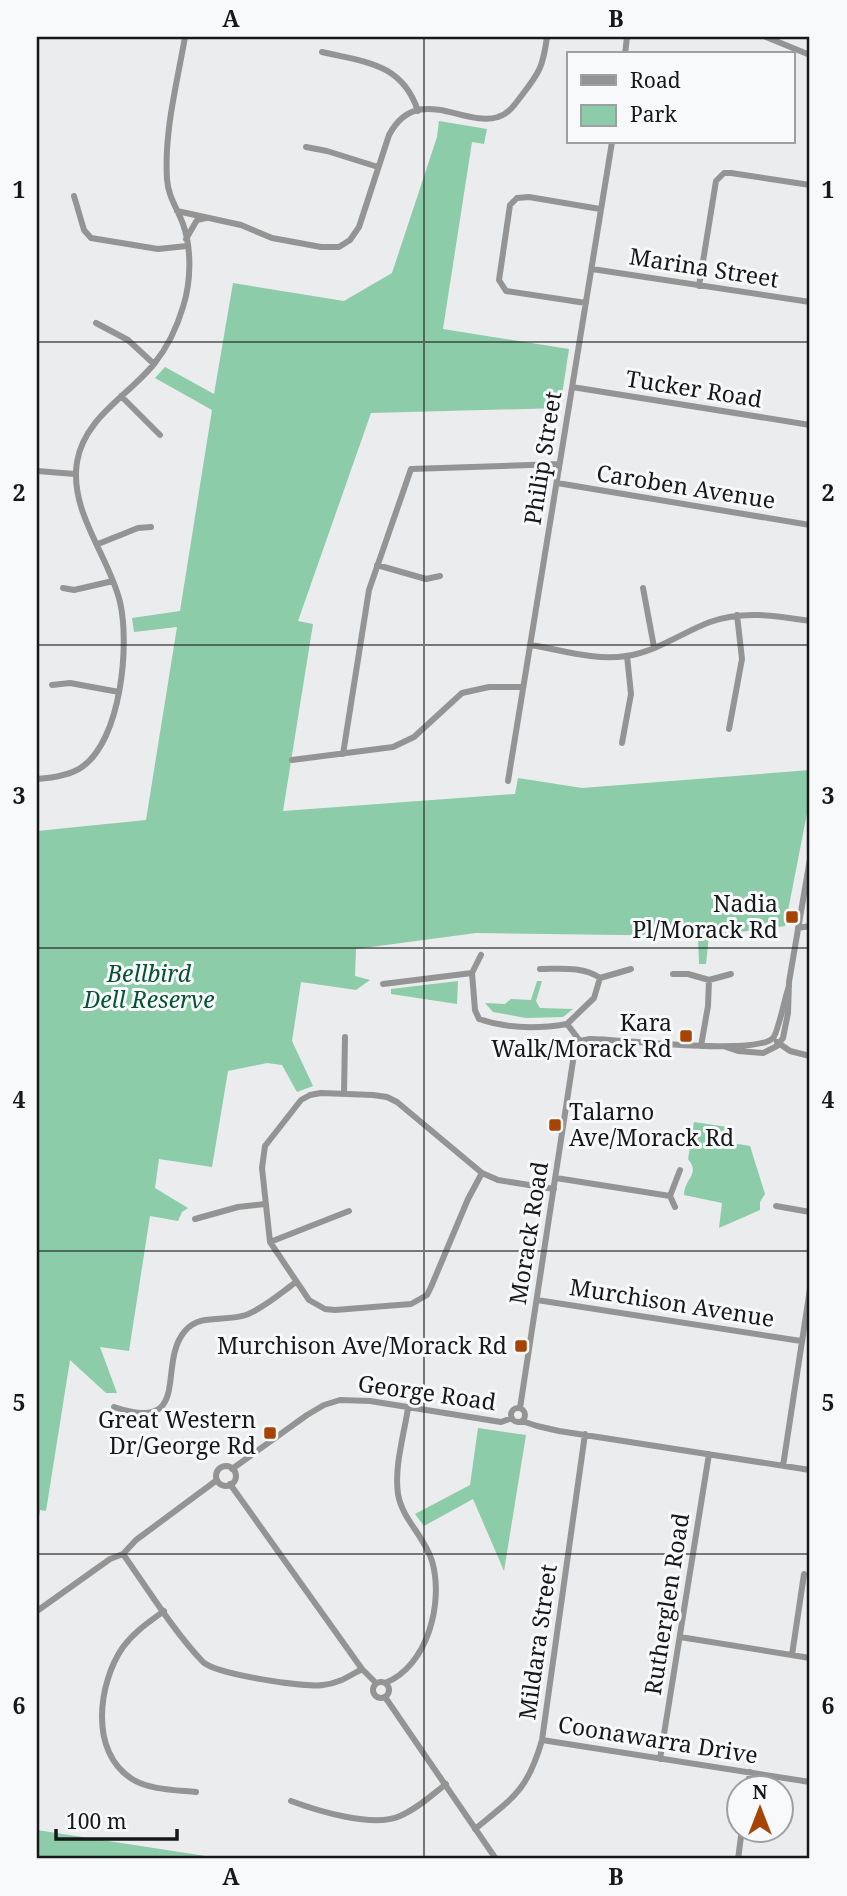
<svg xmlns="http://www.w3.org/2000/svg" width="847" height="1896" font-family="'Noto Serif',serif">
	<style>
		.green { fill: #8ccca8 }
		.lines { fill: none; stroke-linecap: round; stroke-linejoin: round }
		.minor { stroke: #959494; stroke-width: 6 }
		.grid { fill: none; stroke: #171818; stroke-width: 2; stroke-opacity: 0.55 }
		.poi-dot { fill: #a74405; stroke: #f8f9fa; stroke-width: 2.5 }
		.labels { text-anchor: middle; stroke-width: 6; stroke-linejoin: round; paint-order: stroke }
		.street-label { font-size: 23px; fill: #171818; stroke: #f8f9fa }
		.poi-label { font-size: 23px; fill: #171818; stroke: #f8f9fa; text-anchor: end }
		.park-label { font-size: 23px; font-style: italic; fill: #065334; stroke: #f8f9fa }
		.neatline { fill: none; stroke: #171818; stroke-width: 2.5 }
		.grid-label { font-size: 23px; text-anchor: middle; font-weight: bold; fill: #171818 }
	</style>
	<rect width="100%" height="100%" fill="#eaeced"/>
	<path class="green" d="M439,121L487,129L484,144L472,142L443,329L569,349L560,408L371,413L298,621L313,624L283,811L515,794L518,778L582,788L810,770V798L785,926L709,936L706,964H699L698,936L476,933L356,949L355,976L370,980L356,990L301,982L292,1041L313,1086L297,1092L282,1065L267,1063L228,1071L212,1167L159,1159L155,1188L188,1208L182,1212L178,1221L150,1216L129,1351L100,1347L117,1393H106L70,1360L46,1511L40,1510L37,1532V831L146,820L177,627L134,632L132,618L180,611L212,410L155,378L165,367L214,394L233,283L344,301L392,273L437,137Z
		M458,981L457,1004L391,994V989Z
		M537,981H542L536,1001L540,1008L573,1009L563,1017L526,1018L493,1012L485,1003L505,1004L511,999L531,1000Z
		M694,1122L734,1128L732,1143L750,1146L765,1194L760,1202V1210L719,1228L722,1203L684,1195C684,1179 701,1174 688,1159Z
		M478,1428L526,1435L504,1571L473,1499L424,1526L415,1514L470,1485Z
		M37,1830L225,1859H37Z"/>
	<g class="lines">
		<path class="minor" d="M766,37L810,55
			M322,52C365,62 402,63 418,111
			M625,54L627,37
			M306,147L327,151L378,167
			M74,196L84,230L91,238L158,249L187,246
			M177,211L241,225L272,238L321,247H339L350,240L359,227L389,135C417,82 464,128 498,117C509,114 515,104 522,95C540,72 543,66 547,37
			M186,239L197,220L206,218
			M592,269L810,302
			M699,286L716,181L724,173H731L810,185
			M586,303L506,291L499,280L510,205L517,198L529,197L600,209
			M96,323L128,340L154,364
			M572,387L810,425
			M121,396L160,435
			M37,471L75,474
			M557,483L810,525
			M98,544L138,528L151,527
			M377,565L426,579L440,576
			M63,588L74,590L113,581
			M643,588L654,647
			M531,645C561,650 596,661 626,656C656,652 683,632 710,622C744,610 776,616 810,621
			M52,685L70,683L119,692
			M729,729L742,659L737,615
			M622,743L631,694L627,656
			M343,754L369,590L411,469L559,464
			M292,760L393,747L414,737L462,693L489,687H523
			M37,779C52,778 69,776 82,767C121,740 130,645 120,602C109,556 69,512 77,462C84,418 128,396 154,364C167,348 177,327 183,307C191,282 192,249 183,224C177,208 168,196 167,179C164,132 177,83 185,37
			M508,781L612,142
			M798,928L810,926
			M540,969C560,969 583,966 600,978L594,998L567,1024
			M472,973L481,955
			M673,974H688L709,980L731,974
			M600,978L631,969
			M383,984L472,973L475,1010L479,1019C508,1029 538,1029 567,1024L580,1041
			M777,1042L790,1051L810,1056
			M701,1046L708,1006L709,980
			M726,1047L738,1051L763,1053L777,1046L783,1038L788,1013L789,982L810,859
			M344,1094L345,1037
			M482,1173L468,1199L431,1287L427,1295L411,1304L335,1310L325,1309L309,1300L270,1242L262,1168L265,1146L301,1100L310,1095L321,1093L373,1095L387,1097L397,1102L482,1173L498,1180L554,1189
			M556,1178L670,1196L680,1170
			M670,1196L675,1207
			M776,1206L810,1212
			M195,1219L238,1207L265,1204
			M270,1242L349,1211
			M537,1300L801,1341
			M114,1407C194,1434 156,1364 185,1331C200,1313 226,1322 246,1315C264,1308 281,1293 296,1282
			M511 1415a7 7 0 1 1 14 0a7 7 0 1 1-14 0Z
			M520,1408L575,1048L580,1041L590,1039C620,1039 757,1056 773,1038C778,1033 785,997 789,986
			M522,1421L537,1426L559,1431L810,1470
			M783,1466L810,1289
			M216 1476a10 10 0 1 1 20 0a10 10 0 1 1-20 0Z
			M232,1469L307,1415L324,1405L340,1400L370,1401L501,1422L512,1418
			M230,1484L362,1669L376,1683
			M123,1554C147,1588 175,1633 203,1662C216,1674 304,1688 323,1685C338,1684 349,1676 362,1669
			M37,1611L110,1559L123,1554L136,1540L217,1480
			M164,1611C149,1622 134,1632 123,1647C98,1683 89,1752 132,1779C149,1790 176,1790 196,1792
			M680,1637L810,1658
			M792,1655L804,1574
			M373 1690a8 8 0 1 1 16 0a8 8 0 1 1-16 0Z
			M385,1683C428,1666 444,1602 432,1561C425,1537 402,1519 398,1494C394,1467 404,1435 408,1408
			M385,1697L496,1859
			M542,1740L810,1782
			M660,1759L709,1454
			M748,1787L750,1772
			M291,1801C318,1811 373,1828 400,1816C417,1809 432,1795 446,1784
			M475,1829C513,1798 528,1790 542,1740L585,1434
			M738,1859L742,1829"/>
	</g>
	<path class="grid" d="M424,37V1859M37,342H810M37,645H810M37,948H810M37,1251H810M37,1554H810"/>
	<g class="poi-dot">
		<rect x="785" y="910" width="14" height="14" rx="3.5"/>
		<rect x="679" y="1029" width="14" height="14" rx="3.5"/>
		<rect x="548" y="1118" width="14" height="14" rx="3.5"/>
		<rect x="514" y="1339" width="14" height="14" rx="3.5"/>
		<rect x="263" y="1426" width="14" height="14" rx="3.5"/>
	</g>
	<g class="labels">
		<g class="street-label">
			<text transform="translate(704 268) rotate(9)" y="8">Marina Street</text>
			<text transform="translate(694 389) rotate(9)" y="8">Tucker Road</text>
			<text transform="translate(543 458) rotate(-81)" y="8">Philip Street</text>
			<text transform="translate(686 487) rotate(9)" y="8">Caroben Avenue</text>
			<text transform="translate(529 1233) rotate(-81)" y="8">Morack Road</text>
			<text transform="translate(672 1303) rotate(9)" y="8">Murchison Avenue</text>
			<text transform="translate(427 1393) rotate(8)" y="8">George Road</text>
			<text transform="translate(667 1604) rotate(-81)" y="8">Rutherglen Road</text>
			<text transform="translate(538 1642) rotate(-82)" y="8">Mildara Street</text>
			<text transform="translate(658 1740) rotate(9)" y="8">Coonawarra Drive</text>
		</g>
		<g class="poi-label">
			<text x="778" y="912">Nadia<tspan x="778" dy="26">Pl/Morack Rd</tspan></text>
			<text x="672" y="1031">Kara<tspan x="672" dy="26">Walk/Morack Rd</tspan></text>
			<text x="569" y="1120" text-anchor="start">Talarno<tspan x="569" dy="26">Ave/Morack Rd</tspan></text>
			<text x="507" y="1354">Murchison Ave/Morack Rd</text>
			<text x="256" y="1428">Great Western<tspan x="256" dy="26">Dr/George Rd</tspan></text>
		</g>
		<g class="park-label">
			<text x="149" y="982">Bellbird<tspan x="149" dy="26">Dell Reserve</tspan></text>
		</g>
	</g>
	<rect width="847" height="1896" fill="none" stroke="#f8f9fa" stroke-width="77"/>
	<rect x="567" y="52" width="228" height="91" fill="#f8f9fa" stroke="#9e9fa0" stroke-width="2"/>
	<rect x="581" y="75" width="35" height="10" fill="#959494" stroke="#9e9fa0" stroke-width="2"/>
	<text x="630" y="88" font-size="21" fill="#171818">Road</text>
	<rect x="581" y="105" width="35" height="21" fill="#8ccca8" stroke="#9e9fa0" stroke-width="2"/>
	<text x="630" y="122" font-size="21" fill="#171818">Park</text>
	<g transform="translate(760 1809)"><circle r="33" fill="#f8f9fa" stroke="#9e9fa0" stroke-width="2"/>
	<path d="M0-5L12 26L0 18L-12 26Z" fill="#a74405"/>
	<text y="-10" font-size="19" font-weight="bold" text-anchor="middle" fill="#171818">N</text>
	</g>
	<path d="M56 1829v10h121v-10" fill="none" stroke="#171818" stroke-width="3.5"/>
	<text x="66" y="1829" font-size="21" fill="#171818" stroke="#f8f9fa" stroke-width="5" paint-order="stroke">100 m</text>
	<rect x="38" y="38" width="770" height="1819" class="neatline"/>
	<g class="grid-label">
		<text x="231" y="27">A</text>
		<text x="616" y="27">B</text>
		<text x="19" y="198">1</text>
		<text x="828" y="198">1</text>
		<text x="19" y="501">2</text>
		<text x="828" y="501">2</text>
		<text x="19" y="804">3</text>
		<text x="828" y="804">3</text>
		<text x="19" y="1108">4</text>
		<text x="828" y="1108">4</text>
		<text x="19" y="1411">5</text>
		<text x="828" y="1411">5</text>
		<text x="19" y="1714">6</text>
		<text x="828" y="1714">6</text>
		<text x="231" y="1885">A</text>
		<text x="616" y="1885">B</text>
	</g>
</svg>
